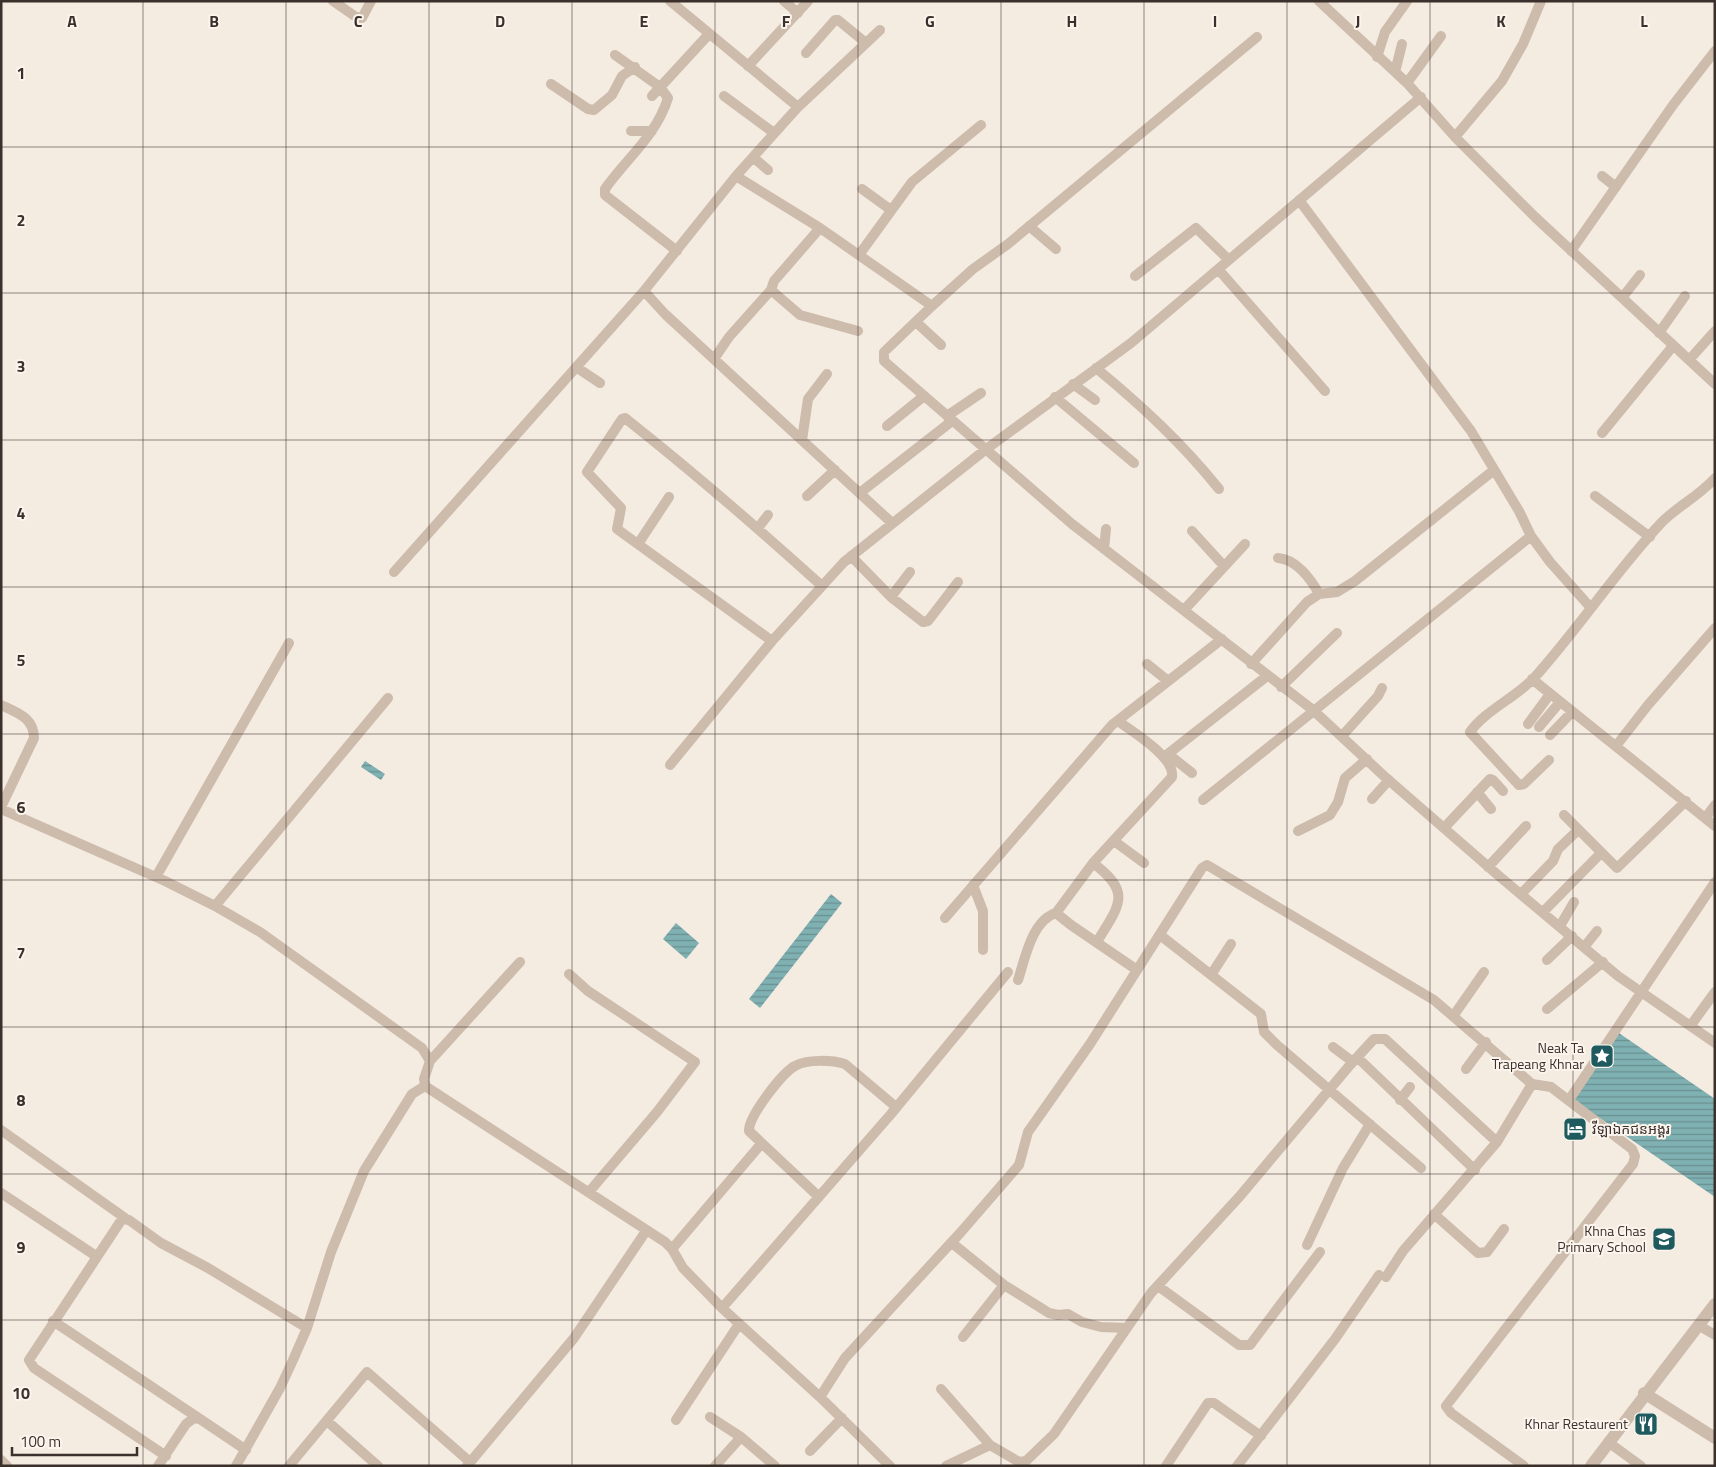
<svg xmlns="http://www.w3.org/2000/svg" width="1716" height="1467" font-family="'Titillium Web','Noto Sans Khmer',sans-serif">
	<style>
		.water { fill: url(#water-rules) }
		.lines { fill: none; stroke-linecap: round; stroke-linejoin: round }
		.minor { stroke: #cdbbac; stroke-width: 10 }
		.tertiary { stroke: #cdbbac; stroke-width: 12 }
		.grid { fill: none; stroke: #3b302b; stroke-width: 1; stroke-opacity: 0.55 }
		.labels { text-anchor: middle; stroke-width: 4; stroke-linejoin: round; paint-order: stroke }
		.poi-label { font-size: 14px; fill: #3b302b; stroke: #fbf5ee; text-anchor: end }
		.grid-label { font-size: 16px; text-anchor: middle; font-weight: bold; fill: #3b302b; stroke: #fbf5ee; stroke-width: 4; stroke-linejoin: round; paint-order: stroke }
	</style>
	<defs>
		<pattern id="water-rules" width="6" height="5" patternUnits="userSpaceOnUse" patternTransform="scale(1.25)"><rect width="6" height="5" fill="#7fb0b2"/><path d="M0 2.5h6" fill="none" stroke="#699091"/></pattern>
	</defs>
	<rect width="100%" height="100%" fill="#f4ebe1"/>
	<path class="water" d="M365,761L385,774L381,780L361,767Z
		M831,894L842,903L760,1008L749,999Z
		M676,923L699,943L686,959L663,939Z
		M1616,1031L1715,1099V1197L1572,1099Z"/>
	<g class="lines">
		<path class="minor" d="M333,1L356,17L362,18L371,1
			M670,1L798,107L736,176L820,228L932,306L884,352V361L1072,524L1313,710L1384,776L1499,876L1618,976L1715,1043
			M784,1L798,13
			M1319,1L1407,83L1455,137L1535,217L1715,384
			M806,53L835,20H838L866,43
			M615,55L660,87L668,98C656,136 627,158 605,189V195L677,251
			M1377,57L1385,32L1407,1
			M748,66L808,1
			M1395,72L1402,44
			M1407,83L1441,36
			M551,84L588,109L594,110L612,95L622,76L635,67
			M652,96L709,34
			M724,96L774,133
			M798,107L880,30
			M631,131H652
			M1455,137L1502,81L1523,44L1541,1
			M753,157L768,170
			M1602,176L1616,187
			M862,189L891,210
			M1299,200L1471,431L1519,511L1531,536L1550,562L1591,608
			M1029,226L1056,249
			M1571,251L1673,105L1715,51
			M859,255L912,182L981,125
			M1218,269L1325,391
			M1135,276L1196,228L1229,260
			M771,290L800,315L858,331
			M644,291L665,314L754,396L892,523
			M1622,298L1640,275
			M932,306L973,269L1008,244L1257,37
			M916,322L941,345
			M1659,333L1685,296
			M714,359L729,337L771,290L774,281L820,228
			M1689,360L1715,331
			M576,367L600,383
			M1096,368C1142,406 1181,442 1219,489
			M1073,384L1095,400
			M1055,397L1134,463
			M947,416L981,393
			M887,426L924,396
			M1602,433L1673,346
			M802,440L808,399L827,374
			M861,492L952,421
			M807,496L835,470
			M1595,496L1650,537
			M758,528L768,515
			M1192,531L1223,565
			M638,544L669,497
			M1104,549L1106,529
			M851,556L891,597L923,622L928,621L958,582
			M1278,558C1296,559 1311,579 1319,594
			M394,572L644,291L736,176
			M891,597L910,572
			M1184,610L1245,544
			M772,641L617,529L621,508L587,472L622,419L625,418C693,472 758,528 822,586
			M1147,664L1168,681
			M1251,664L1307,602L1319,594L1337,592L1355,581L1494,470
			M1532,679L1715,826
			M1281,687L1337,633
			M1,705C18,713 34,718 34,738L1,807
			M1118,721C1133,732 1175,757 1172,777L1093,863L1056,913L1071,925L1137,970
			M1528,724L1550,694
			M1539,727L1560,702
			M1550,735L1572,712
			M1342,736L1378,696L1382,688
			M1616,746L1648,705L1715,628
			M1168,754L1192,773
			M1164,757L1267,676
			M1549,760L1524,784L1519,785L1470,732C1486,710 1515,698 1534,678C1579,628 1616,571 1662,522C1678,506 1699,496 1715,478
			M670,765L772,641L844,562L985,450L1131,343L1421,97
			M1477,792L1491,809
			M1372,799L1389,780
			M1203,800L1531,536
			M1,809L165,881L215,906L260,932L422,1048L430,1061L424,1079L425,1086
			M1564,815L1617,868L1686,801
			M1706,817L1715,805
			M1444,828L1490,779L1493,780L1503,791
			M1298,831L1330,815L1338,802L1345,778L1367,759
			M1114,841L1144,863
			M1093,863C1133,893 1119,905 1097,942
			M1488,867L1526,826
			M156,877L289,643
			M973,885L983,911V950
			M1521,894L1553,861L1558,849L1578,830
			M215,906L388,698
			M1543,912L1601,853
			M945,918L1112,725L1222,639
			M1560,926L1574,902
			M1160,935L1261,1014L1264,1032L1277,1045L1421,1168
			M1585,946L1597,931
			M1547,960L1572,936
			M569,974L588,991L695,1062L657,1112L589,1192
			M1211,975L1231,944
			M1018,980C1025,959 1032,920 1056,913
			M1547,1009L1603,962
			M1454,1015L1484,972
			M1691,1025L1715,992
			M1333,1047L1353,1062
			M1358,1058L1475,1170
			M430,1061L520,962
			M1466,1069L1486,1042
			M425,1086L665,1242L672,1249L683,1268L722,1308L820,1397L890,1466
			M1400,1100L1410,1087
			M1569,1100L1715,882
			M1,1130L125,1218
			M1,1193L96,1256
			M819,1197L749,1131C748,1117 782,1073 795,1066C807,1059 832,1060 845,1064L896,1107
			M1434,1214L1478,1253L1487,1252L1504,1229
			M952,1243L1004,1285L1049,1313L1058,1315L1068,1314L1082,1322L1101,1327L1127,1328
			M1307,1245L1343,1168L1370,1124
			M672,1249L761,1144
			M1386,1277L1403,1251L1497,1142L1532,1084
			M1158,1286L1239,1345H1250L1320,1252
			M722,1308L891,1114L1008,972
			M53,1321L200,1419
			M1698,1325L1715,1335
			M963,1337L1004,1285
			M941,1389L990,1445L1019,1462L1026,1461L1054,1434L1151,1293L1240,1196L1350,1065L1374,1039H1385L1497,1142
			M820,1397L845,1358L961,1232L1019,1165L1028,1132L1090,1044L1202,868L1207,865L1434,1000L1532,1084L1551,1087L1632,1149L1635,1156L1633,1164L1446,1406L1451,1413L1524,1466
			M710,1417L741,1437L775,1466
			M676,1420L739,1324
			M327,1421L378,1466
			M1608,1442L1641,1466
			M810,1451L842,1418
			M166,1456L34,1368L29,1360L122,1219L129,1220L161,1243L208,1268L307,1328
			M1,1460L7,1466
			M158,1466L186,1424L194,1418L200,1419L246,1450
			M236,1466L280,1388L293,1360L307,1328L331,1252L364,1171L412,1094L425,1086
			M289,1466L367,1372L470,1462
			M467,1466L574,1338L646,1231
			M715,1466L741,1437
			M946,1466L990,1445
			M1166,1466L1208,1403H1214L1261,1436
			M1237,1466L1335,1339L1379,1275"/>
		<path class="tertiary" d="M1644,1393L1715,1438
			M1591,1466L1715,1304"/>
	</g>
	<path class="grid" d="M143,1V1466M286,1V1466M429,1V1466M572,1V1466M715,1V1466M858,1V1466M1001,1V1466M1144,1V1466M1287,1V1466M1430,1V1466M1573,1V1466M1,147H1715M1,293H1715M1,440H1715M1,587H1715M1,734H1715M1,880H1715M1,1027H1715M1,1174H1715M1,1320H1715"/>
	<defs>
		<g id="sight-square" transform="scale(1.25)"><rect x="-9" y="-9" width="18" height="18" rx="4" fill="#1f5a5e" stroke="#fbf5ee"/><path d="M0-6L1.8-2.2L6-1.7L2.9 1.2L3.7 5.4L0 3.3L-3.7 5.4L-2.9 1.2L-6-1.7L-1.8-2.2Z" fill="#fff"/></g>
		<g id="hotel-square" transform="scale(1.25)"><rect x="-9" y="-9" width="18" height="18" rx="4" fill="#1f5a5e" stroke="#fbf5ee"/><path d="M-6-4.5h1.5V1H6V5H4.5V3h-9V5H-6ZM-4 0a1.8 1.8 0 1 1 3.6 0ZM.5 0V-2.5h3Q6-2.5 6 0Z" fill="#fff"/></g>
		<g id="school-square" transform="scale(1.25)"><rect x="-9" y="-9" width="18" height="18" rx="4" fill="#1f5a5e" stroke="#fbf5ee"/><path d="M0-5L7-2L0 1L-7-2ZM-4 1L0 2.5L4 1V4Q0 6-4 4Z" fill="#fff"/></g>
		<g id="restaurant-square" transform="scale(1.25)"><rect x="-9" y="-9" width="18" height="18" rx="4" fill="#1f5a5e" stroke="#fbf5ee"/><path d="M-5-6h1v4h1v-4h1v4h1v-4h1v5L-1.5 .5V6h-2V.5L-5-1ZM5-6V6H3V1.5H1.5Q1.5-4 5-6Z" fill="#fff"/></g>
	</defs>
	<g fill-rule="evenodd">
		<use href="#sight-square" x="1602" y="1056"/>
		<use href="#hotel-square" x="1575" y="1129"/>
		<use href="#school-square" x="1664" y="1239"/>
		<use href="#restaurant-square" x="1646" y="1424"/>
	</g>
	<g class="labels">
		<g class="poi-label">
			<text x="1584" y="1053">Neak Ta<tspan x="1584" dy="16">Trapeang Khnar</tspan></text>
			<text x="1592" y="1134" text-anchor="start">វីឡាឯកជនអង្គរ</text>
			<text x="1646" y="1236">Khna Chas<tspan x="1646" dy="16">Primary School</tspan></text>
			<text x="1628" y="1429">Khnar Restaurent</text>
		</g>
	</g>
	<g class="grid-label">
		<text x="72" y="27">A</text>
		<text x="214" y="27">B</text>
		<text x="358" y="27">C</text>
		<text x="500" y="27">D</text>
		<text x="644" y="27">E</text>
		<text x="786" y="27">F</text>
		<text x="930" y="27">G</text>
		<text x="1072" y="27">H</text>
		<text x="1215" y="27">I</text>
		<text x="1358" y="27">J</text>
		<text x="1501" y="27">K</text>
		<text x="1644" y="27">L</text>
		<text x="21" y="79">1</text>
		<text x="21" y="226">2</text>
		<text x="21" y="372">3</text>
		<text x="21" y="519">4</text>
		<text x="21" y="666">5</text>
		<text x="21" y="813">6</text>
		<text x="21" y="959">7</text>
		<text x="21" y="1106">8</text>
		<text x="21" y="1253">9</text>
		<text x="21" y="1399">10</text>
	</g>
	<rect width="1716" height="1467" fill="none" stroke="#3b302b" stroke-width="5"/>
	<path d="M12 1447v8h125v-8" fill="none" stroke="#3b302b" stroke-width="2.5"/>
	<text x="20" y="1447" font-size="15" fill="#3b302b" stroke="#fbf5ee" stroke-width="4" paint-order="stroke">100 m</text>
</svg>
